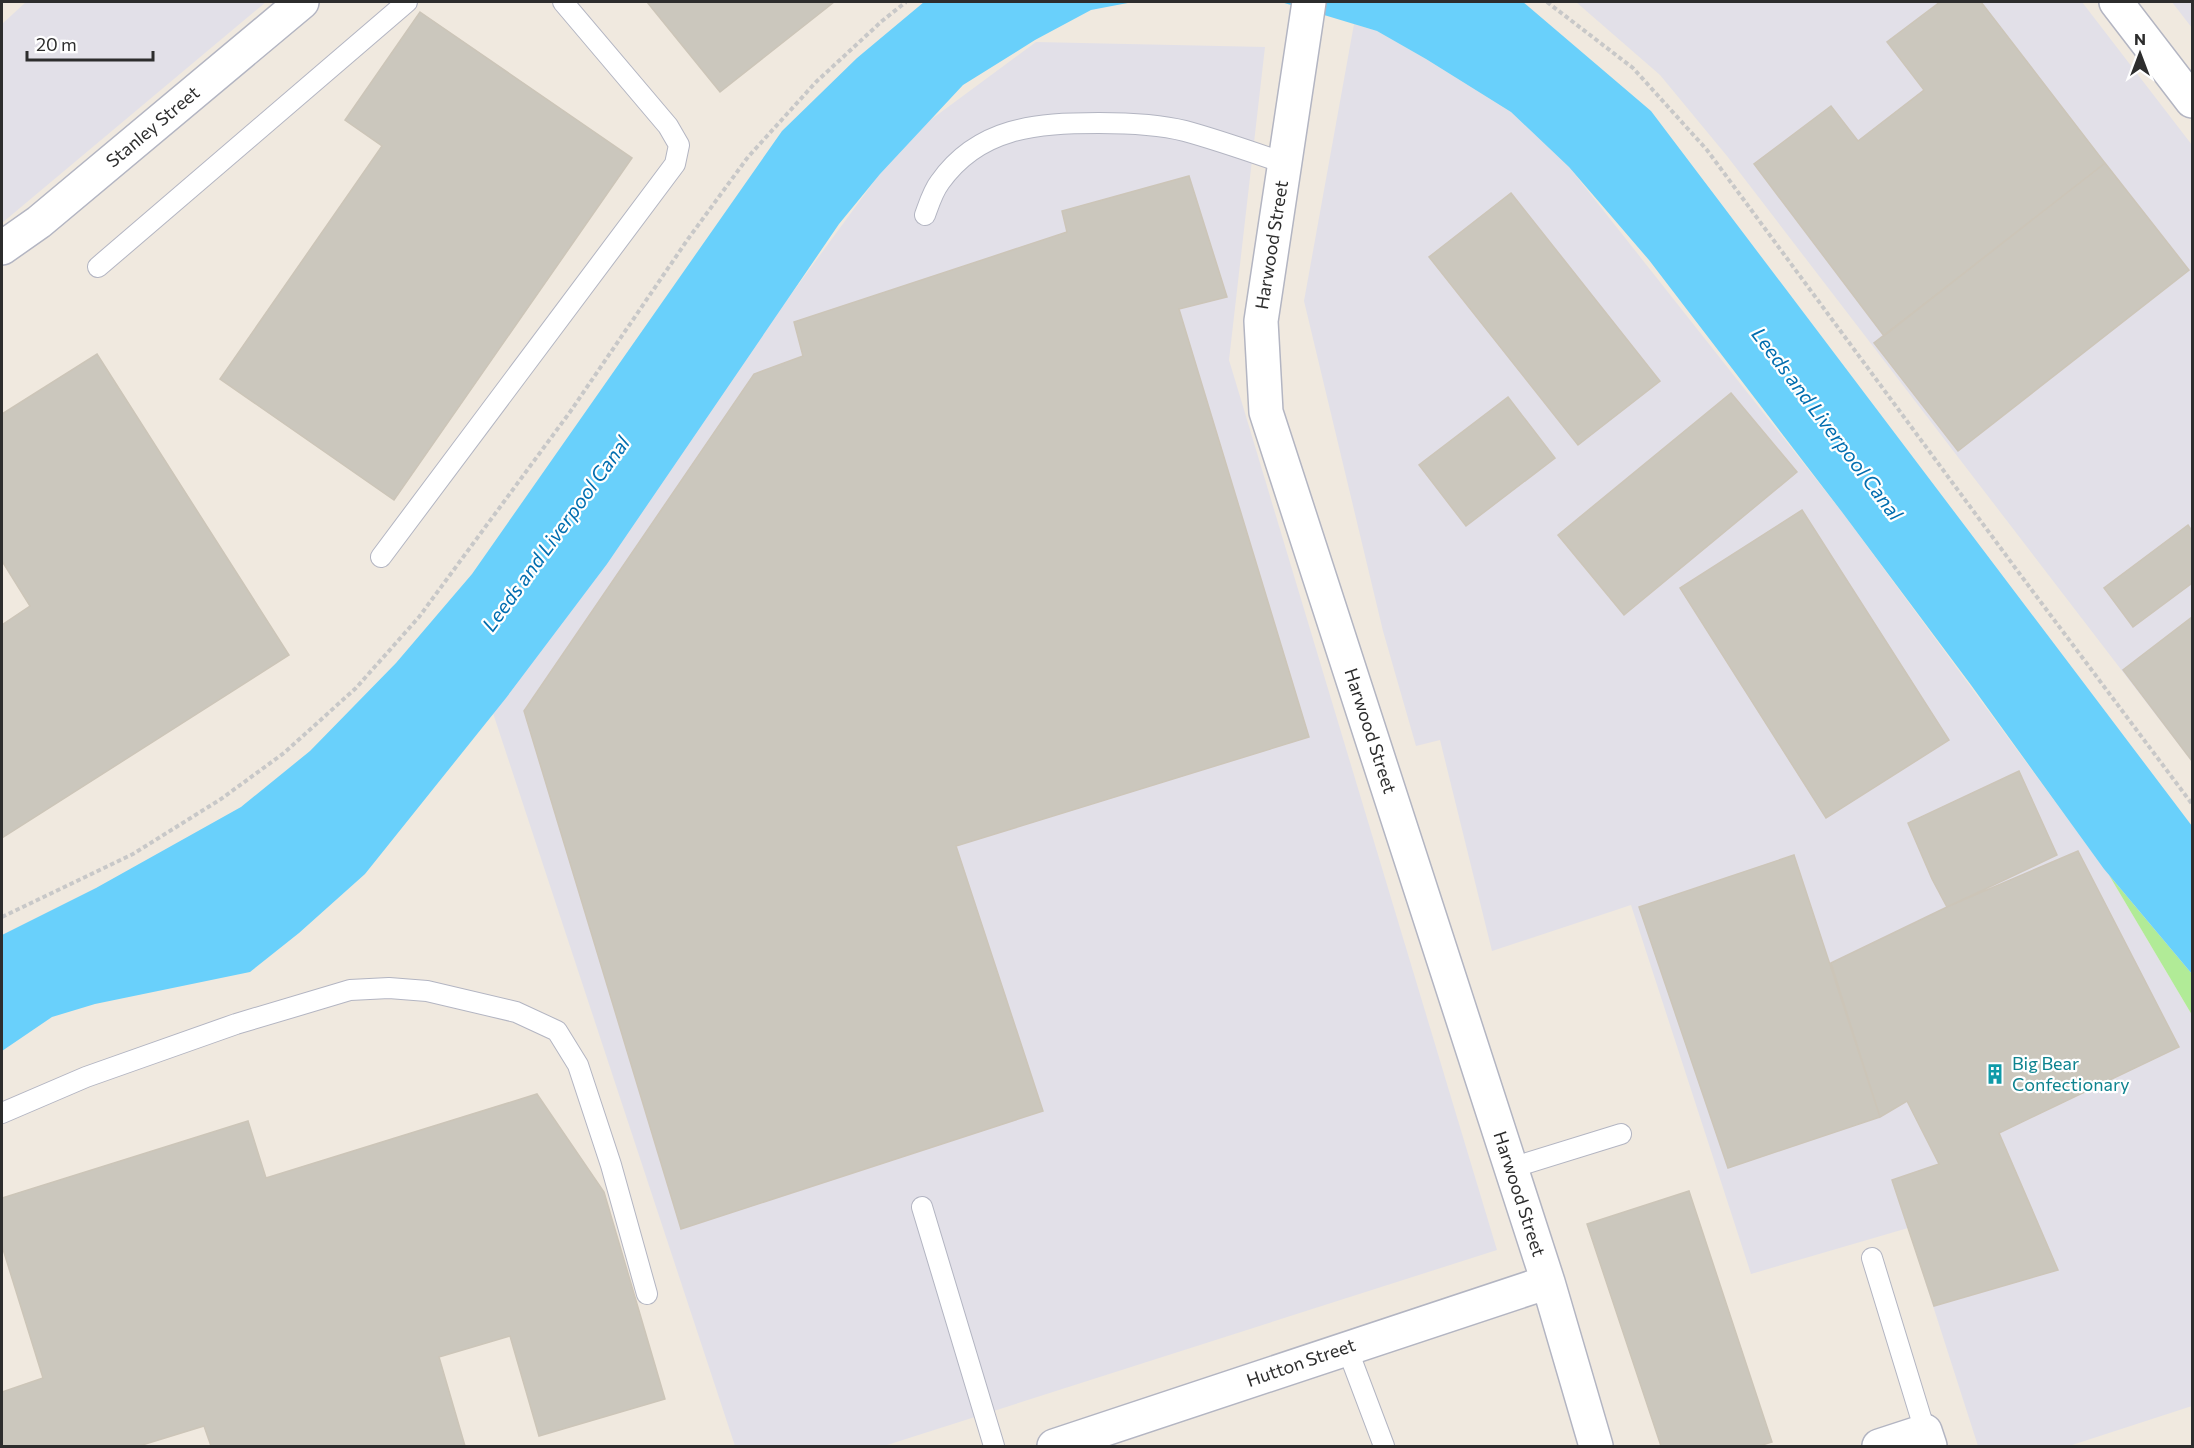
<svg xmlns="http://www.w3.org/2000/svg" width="2194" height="1448" font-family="Commissioner,sans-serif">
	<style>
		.industrial { fill: #e2e0e8 }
		.green { fill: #b1eb97 }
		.water { fill: #69d0fb }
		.building { fill: #cbc7bd; stroke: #ccc5b8; stroke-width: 1.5 }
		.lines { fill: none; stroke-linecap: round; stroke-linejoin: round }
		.service-casing { stroke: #b3b5c2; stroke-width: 22 }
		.minor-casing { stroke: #b3b5c2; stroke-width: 36 }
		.path { stroke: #c8c8c8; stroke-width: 4; stroke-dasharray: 4.5 3; stroke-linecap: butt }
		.service { stroke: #fff; stroke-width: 20 }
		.minor { stroke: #fff; stroke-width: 33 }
		.labels { text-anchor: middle; stroke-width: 4.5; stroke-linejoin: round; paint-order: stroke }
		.street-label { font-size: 18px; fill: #2d2d2d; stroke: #fff }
		.culture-label { font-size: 18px; fill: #0d838f; stroke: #fff; text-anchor: start }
		.water-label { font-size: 20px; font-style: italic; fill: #006daf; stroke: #fff }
	</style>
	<rect width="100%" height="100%" fill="#f0e9df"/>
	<path class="industrial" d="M26,2H266L2,223V24Z
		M1576,2H2082L2192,145V762L1727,156L1660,75Z
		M2172,2H2192V28Z
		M1354,24L1377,31L1426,59L1511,112L1569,167L1842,512L2109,875L2192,1015V1406L2069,1446H1978L1908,1228L1751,1274L1631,905L1492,951L1440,740L1416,746L1383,631L1304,301Z
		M1036,42L1265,47L1229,360L1497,1250L884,1446H735L490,704L906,138Z"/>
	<path class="green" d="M2109,875L2192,974V1015Z"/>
	<path class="water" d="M924,2H1133L1091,10L1035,40L963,85L880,174L839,224L607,564L506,698L365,874L299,933L250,972L95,1004L52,1017L2,1051V935L96,888L241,807L310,751L396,663L472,574L782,131L857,58Z
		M1281,2H1523L1651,111L2192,826V974L2104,869L1971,685L1842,512L1649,260L1569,167L1511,112L1426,59L1377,31Z"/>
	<path class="building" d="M647,2H834L720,92Z
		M1940,2H1981L2105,163L1884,336L1754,164L1831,106L1858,141L1924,90L1887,42Z
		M420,12L632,158L394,500L220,379L382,146L345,120Z
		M2105,163L2189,270L1958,451L1874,343Z
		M1189,176L1227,297L1179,309L1309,737L956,846L1043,1111L681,1229L524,711L754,374L803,356L794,322L1067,232L1062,211Z
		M1511,193L1660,381L1578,445L1429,257Z
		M97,354L289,655L2,838V625L30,606L2,561V414Z
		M1731,393L1797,472L1624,615L1558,535Z
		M1508,397L1555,458L1466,526L1419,465Z
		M1802,510L1949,740L1826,818L1680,588Z
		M2188,525L2192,531V583L2133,627L2104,588Z
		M2192,617V761L2123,670Z
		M2019,771L2057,855L1947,907L1932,879L1908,823Z
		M2078,851L2179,1047L1999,1133L2058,1270L1934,1306L1892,1180L1939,1164L1907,1101L1880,1117L1831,963L1947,907Z
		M1794,855L1880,1117L1728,1168L1639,907Z
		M537,1094L604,1192L665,1399L539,1436L510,1336L439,1357L465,1446H211L204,1426L139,1446H2V1392L43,1378L2,1246V1198L248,1121L266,1178Z
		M1689,1191L1772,1442L1759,1446H1661L1587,1224Z"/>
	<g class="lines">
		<g class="service-casing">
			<path id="service" d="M925,215C929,204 933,191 940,182C979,127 1037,123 1099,123C1128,123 1157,124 1185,131C1218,140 1252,152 1284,163
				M98,267L407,2
				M381,557L675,164L679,145L668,126L563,2
				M2,1113L86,1077L236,1024L350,990L389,988L427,991L516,1012L557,1031L578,1065L611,1165L647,1294
				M1511,1168L1621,1134
				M922,1207L994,1446
				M1872,1258L1925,1431
				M1347,1348L1384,1446"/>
		</g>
		<g class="minor-casing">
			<path id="minor" d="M1309,2L1261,321L1266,412L1548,1282L1596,1446
				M2116,2L2192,101
				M2,248L39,222L302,2
				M1054,1446L1548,1282
				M1879,1446L1925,1431L1930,1446"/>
		</g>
		<path class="path" d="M1547,2L1633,68L1707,150L2022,577L2192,804
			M2,917L133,854L221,799L284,753L356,688L419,617L570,412L688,239L748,157L816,82L882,21L906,2"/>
		<use href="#service" class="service"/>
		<use href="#minor" class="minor"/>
	</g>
	<defs>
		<g id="building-bare" transform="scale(1.62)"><path d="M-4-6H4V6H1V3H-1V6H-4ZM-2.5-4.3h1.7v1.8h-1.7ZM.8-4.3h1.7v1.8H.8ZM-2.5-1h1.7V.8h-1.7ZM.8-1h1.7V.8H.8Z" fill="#0f9aa8" stroke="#fff" stroke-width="2.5" paint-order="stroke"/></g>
	</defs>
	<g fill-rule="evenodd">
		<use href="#building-bare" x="1995" y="1074"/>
	</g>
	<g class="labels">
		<g class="street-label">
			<text transform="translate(153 127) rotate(-40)" y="6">Stanley Street</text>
			<text transform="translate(1272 245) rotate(-81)" y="6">Harwood Street</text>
			<text transform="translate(1370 731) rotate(72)" y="6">Harwood Street</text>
			<text transform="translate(1519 1194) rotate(72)" y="6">Harwood Street</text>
			<text transform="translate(1301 1363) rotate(-19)" y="6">Hutton Street</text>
		</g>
		<g class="culture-label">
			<text x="2012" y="1070">Big Bear<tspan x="2012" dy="21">Confectionary</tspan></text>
		</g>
		<g class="water-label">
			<text transform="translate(1827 424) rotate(53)" y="7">Leeds and Liverpool Canal</text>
			<text transform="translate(556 534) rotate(-54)" y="7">Leeds and Liverpool Canal</text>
		</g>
	</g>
	<rect width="2194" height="1448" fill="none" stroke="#2d2d2d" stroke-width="6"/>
	<g transform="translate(2140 54)" stroke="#ffffff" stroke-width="4.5" paint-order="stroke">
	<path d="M0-4.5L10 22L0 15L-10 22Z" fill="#2d2d2d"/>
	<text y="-9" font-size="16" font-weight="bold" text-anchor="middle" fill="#2d2d2d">N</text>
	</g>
	<path d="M27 51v9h126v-9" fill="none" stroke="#2d2d2d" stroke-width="3"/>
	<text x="36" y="51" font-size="18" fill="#2d2d2d" stroke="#ffffff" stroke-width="4.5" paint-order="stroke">20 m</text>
</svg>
